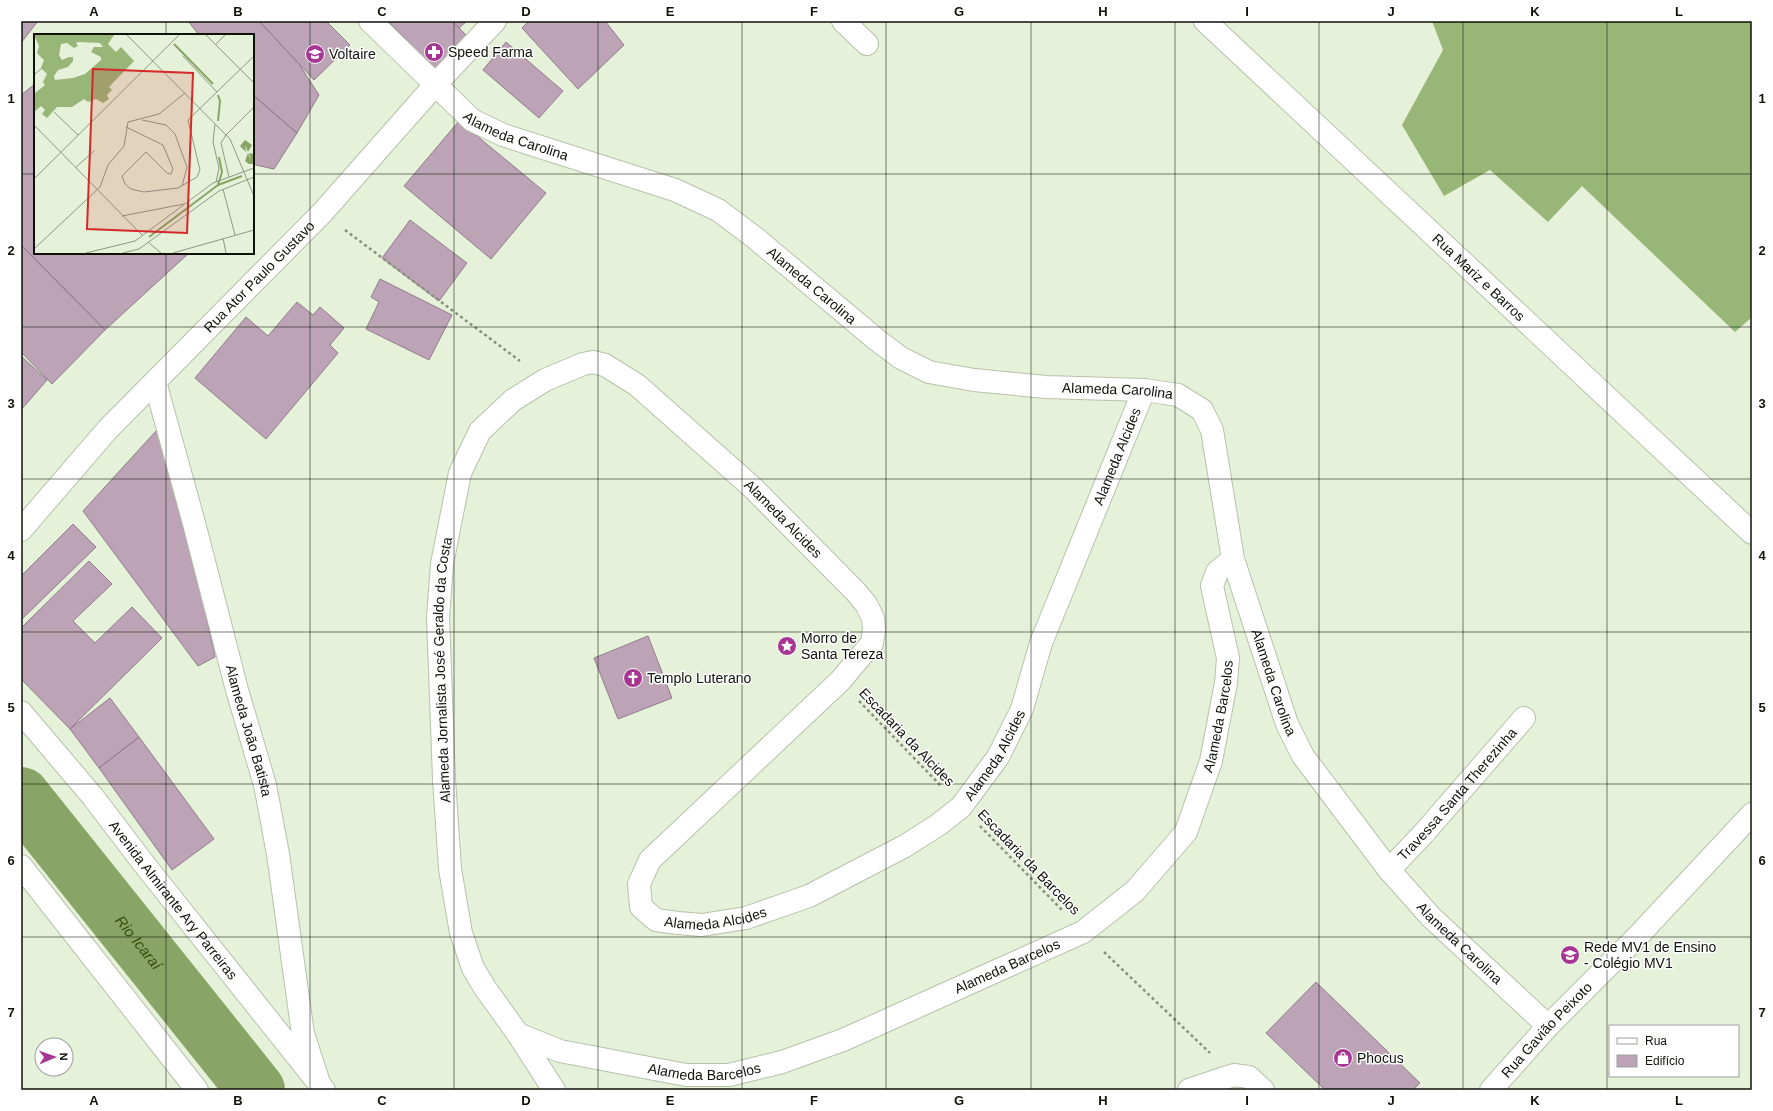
<svg xmlns="http://www.w3.org/2000/svg" width="1773" height="1111" font-family="Arial,sans-serif">
	<style>
		.forest { fill: #98b678 }
		.lines { fill: none; stroke-linecap: round; stroke-linejoin: round }
		.river { stroke: #88a467; stroke-width: 58 }
		.building { fill: #bca4b6; stroke: #927c8c }
		.minor-casing { stroke: #b6c2aa; stroke-width: 24 }
		.major-casing { stroke: #b6c2aa; stroke-width: 24 }
		.path { stroke: #89917f; stroke-width: 2.5; stroke-dasharray: 3 3; stroke-linecap: butt }
		.minor { stroke: #fff; stroke-width: 22 }
		.major { stroke: #fff; stroke-width: 22 }
		.grid { fill: none; stroke: #0e1209; stroke-width: 1; stroke-opacity: 0.55 }
		.labels { text-anchor: middle; stroke-width: 3; stroke-linejoin: round; paint-order: stroke }
		.poi-label { font-size: 14px; fill: #0e1209; stroke: #fff; text-anchor: start }
		.street-label { font-size: 14px; fill: #0e1209; stroke: #fff }
		.water-label { font-size: 15px; font-style: italic; fill: #354f0b; stroke: #fff }
		.inset-river { fill: none; stroke: #88a467; stroke-width: 2 }
		.inset-road { fill: none; stroke: #8f9885; stroke-width: 1 }
		.view { fill: #d62828; fill-opacity: 0.15; stroke: #d62828; stroke-width: 2 }
		.inset-edge { fill: none; stroke: #0e1209; stroke-width: 2 }
		.neatline { fill: none; stroke: #0e1209; stroke-width: 1.5 }
		.grid-label { font-size: 13px; text-anchor: middle; font-weight: bold; fill: #0e1209 }
	</style>
	<rect width="100%" height="100%" fill="#e5f1d8"/>
	<path class="forest" d="M1432,21H1752V317L1735,332L1582,186L1548,222L1490,170L1444,196L1402,125L1443,50Z"/>
	<g class="lines">
		<path class="river" id="s1" d="M21,796L256,1090"/>
	</g>
	<path class="building" d="M21,21H38L21,43Z
		M188,21H259L299,64L319,95L297,133L253,95V35H199Z
		M259,21H326L350,45L314,80Z
		M388,21H452L467,36L434,69Z
		M452,21H467L459,28Z
		M529,21H605L624,45L578,89L522,28Z
		M506,42L563,91L539,118L483,70Z
		M35,84V253H189L105,330L21,245V95Z
		M253,95L297,133L274,169L256,165L253,162Z
		M459,121L546,193L491,259L404,186Z
		M410,220L467,263L439,301L382,258Z
		M21,245L105,330L52,384L21,352Z
		M380,279L452,315L429,360L366,329L379,302L371,297Z
		M297,302L313,315L320,307L344,328L330,345L338,353L266,439L195,378L246,317L268,336Z
		M21,356L47,380L21,410Z
		M165,428L215,657L198,666L83,511L156,431Z
		M73,524L96,547L21,620V576Z
		M89,561L112,584L73,621L95,643L132,607L162,638L70,729L21,679V628Z
		M648,636L672,698L618,719L594,658Z
		M110,698L139,737L99,768L70,729Z
		M139,737L214,839L172,870L99,768Z
		M1316,982L1420,1083L1413,1090H1325L1266,1033Z"/>
	<g class="lines">
		<g class="minor-casing">
			<g id="minor">
				<path id="s2" d="M370,21L472,120L503,135L675,190L718,210L754,237L877,340L901,358L929,372L974,380L1046,387L1144,390L1178,395L1202,410L1212,430L1233,559L1287,724L1303,756L1389,870L1431,917L1548,1026"/>
				<path d="M843,21L867,44"/>
				<path id="s3" d="M155,382L194,523L237,690L265,785L278,854L303,1034L319,1083"/>
				<path id="s4" d="M21,530L108,429L322,213L435,85L495,21"/>
				<path id="s5" d="M1389,870L1424,833L1524,718"/>
				<path id="s6" d="M518,1034L560,1051L686,1075H729L782,1062L843,1040L1083,932L1135,891L1186,832L1211,761L1226,683L1228,658L1212,586L1217,572L1233,559"/>
				<path id="s7" d="M554,1090L518,1034L485,988L473,968L461,933L450,869L444,779L438,617L442,564L460,473L480,431L513,400L545,380L583,364L593,362L605,365L637,385L752,487L855,591L866,604L873,618L874,630L872,643L840,681L650,860L639,884L641,907L656,920L678,923L702,925L746,918L809,896L905,846L938,825L961,807L998,757L1022,709L1041,643L1144,390"/>
				<path d="M1189,1090L1234,1075L1249,1077L1263,1090"/>
			</g>
		</g>
		<g class="major-casing">
			<g id="major">
				<path id="s8" d="M1205,21L1752,533"/>
				<path id="s9" d="M21,712L93,797L144,864L324,1090"/>
				<path d="M21,866L197,1090"/>
				<path id="s10" d="M1491,1090L1548,1026L1637,937L1752,814"/>
			</g>
		</g>
		<path class="path" d="M345,230L520,361
			M859,701L942,787
			M980,826L1062,910
			M1104,952L1210,1053"/>
		<use href="#minor" class="minor"/>
		<use href="#major" class="major"/>
	</g>
	<path class="grid" d="M166,21V35M310,21V1090M454,21V1090M598,21V1090M742,21V1090M886,21V1090M1031,21V1090M1175,21V1090M1319,21V1090M1463,21V1090M1607,21V1090M21,174H35M253,174H1752M166,253V1090M21,327H1752M21,479H1752M21,632H1752M21,784H1752M21,937H1752"/>
	<defs>
		<g id="pharmacy-disc" transform="scale(1)"><circle r="9.5" fill="#a73693" stroke="#fff"/><path d="M-2-6h4v4h4v4h-4v4h-4v-4h-4v-4h4Z" fill="#fff"/></g>
		<g id="school-disc" transform="scale(1)"><circle r="9.5" fill="#a73693" stroke="#fff"/><path d="M0-5L7-2L0 1L-7-2ZM-4 1L0 2.5L4 1V4Q0 6-4 4Z" fill="#fff"/></g>
		<g id="sight-disc" transform="scale(1)"><circle r="9.5" fill="#a73693" stroke="#fff"/><path d="M0-6L1.8-2.2L6-1.7L2.9 1.2L3.7 5.4L0 3.3L-3.7 5.4L-2.9 1.2L-6-1.7L-1.8-2.2Z" fill="#fff"/></g>
		<g id="church-disc" transform="scale(1)"><circle r="9.5" fill="#a73693" stroke="#fff"/><path d="M-1.2-6h2.4v3.5h3.3v2.4h-3.3V6h-2.4V-.1h-3.3v-2.4h3.3Z" fill="#fff"/></g>
		<g id="shop-disc" transform="scale(1)"><circle r="9.5" fill="#a73693" stroke="#fff"/><path d="M-5-2.5h2.3a2.7 3.5 0 0 1 5.4 0H5L5.5 6h-11ZM-1.5-2.5h3a1.5 2.3 0 0 0-3 0Z" fill="#fff"/></g>
	</defs>
	<g fill-rule="evenodd">
		<use href="#pharmacy-disc" x="434" y="52"/>
		<use href="#school-disc" x="315" y="54"/>
		<use href="#sight-disc" x="787" y="646"/>
		<use href="#church-disc" x="633" y="678"/>
		<use href="#school-disc" x="1570" y="955"/>
		<use href="#shop-disc" x="1343" y="1058"/>
	</g>
	<g class="labels">
		<g class="poi-label">
			<text x="448" y="57">Speed Farma</text>
			<text x="329" y="59">Voltaire</text>
			<text x="801" y="643">Morro de<tspan x="801" dy="16">Santa Tereza</tspan></text>
			<text x="647" y="683">Templo Luterano</text>
			<text x="1584" y="952">Rede MV1 de Ensino<tspan x="1584" dy="16">- Colégio MV1</tspan></text>
			<text x="1357" y="1063">Phocus</text>
		</g>
		<g class="street-label">
			<text dy="5" stroke="none"><textPath href="#s2" startOffset="189">Alameda Carolina</textPath></text>
			<text dy="5" stroke="none"><textPath href="#s4" startOffset="348">Rua Ator Paulo Gustavo</textPath></text>
			<text dy="5" stroke="none"><textPath href="#s8" startOffset="375">Rua Mariz e Barros</textPath></text>
			<text dy="5" stroke="none"><textPath href="#s2" startOffset="525">Alameda Carolina</textPath></text>
			<text dy="5" stroke="none"><textPath href="#s2" startOffset="861">Alameda Carolina</textPath></text>
			<text dy="5" stroke="none"><textPath href="#s7" startOffset="2336">Alameda Alcides</textPath></text>
			<text dy="5" stroke="none"><textPath href="#s7" startOffset="1076">Alameda Alcides</textPath></text>
			<text dy="5" stroke="none"><textPath href="#s7" startOffset="448">Alameda Jornalista José Geraldo da Costa</textPath></text>
			<text dy="5" stroke="none"><textPath href="#s2" startOffset="1233">Alameda Carolina</textPath></text>
			<text dy="5" stroke="none"><textPath href="#s6" startOffset="864">Alameda Barcelos</textPath></text>
			<text dy="5" stroke="none"><textPath href="#s3" startOffset="361">Alameda João Batista</textPath></text>
			<text transform="translate(907 737) rotate(46)" y="5">Escadaria da Alcides</text>
			<text dy="5" stroke="none"><textPath href="#s7" startOffset="2012">Alameda Alcides</textPath></text>
			<text dy="5" stroke="none"><textPath href="#s5" startOffset="102">Travessa Santa Therezinha</textPath></text>
			<text transform="translate(1029 862) rotate(46)" y="5">Escadaria da Barcelos</text>
			<text dy="5" stroke="none"><textPath href="#s9" startOffset="242">Avenida Almirante Ary Parreiras</textPath></text>
			<text dy="5" stroke="none"><textPath href="#s7" startOffset="1676">Alameda Alcides</textPath></text>
			<text dy="5" stroke="none"><textPath href="#s2" startOffset="1557">Alameda Carolina</textPath></text>
			<text dy="5" stroke="none"><textPath href="#s6" startOffset="516">Alameda Barcelos</textPath></text>
			<text dy="5" stroke="none"><textPath href="#s10" startOffset="82">Rua Gavião Peixoto</textPath></text>
			<text dy="5" stroke="none"><textPath href="#s6" startOffset="192">Alameda Barcelos</textPath></text>
		</g>
		<g class="water-label">
			<text dy="5" stroke="none"><textPath href="#s1" startOffset="188">Rio Icaraí</textPath></text>
		</g>
	</g>
	<g transform="translate(34 34)">
		<rect width="220" height="220" fill="#e5f1d8"/>
		<path d="M0,1H80L74,10L82,18L87,13L100,27L75,53L78,56L73,61L75,65L69,69L62,65L54,68L50,65L38,73H23L13,84L8,80L11,76L7,72L0,78V60L11,51L9,48L13,40L7,34L10,26L3,19L5,12ZM44,8L66,9L69,13H60L57,18L67,23V26L51,40L39,44L21,46L20,42L24,36L34,33L39,27V23H35L28,26L25,21L27,10L33,9L40,14L44,12L42,9Z" fill="#98b678" fill-rule="evenodd"/>
		<path d="M211,106L218,111L214,118L211,111L212,118L206,112ZM214,119L217,126L215,119L220,120V130H215L211,127Z" fill="#88a467"/>
		<path class="inset-river" d="M140,10L179,50M184,87L186,67L184,61M184,151L208,142M115,203L184,151L188,138L185,123"/>
		<path class="inset-road" d="M93,1L196,105L220,162M172,1L220,49M182,10L191,1M149,22L183,58M0,41L9,33M20,78L44,101M108,86L132,91L141,100L153,133L148,152M181,90L179,108L185,134L182,148M0,91L109,202M92,93L129,111L139,135L137,140L133,139L112,118L88,142L91,150L97,155L110,158L144,154L163,143L166,136L154,86L220,22M192,101L220,73M192,101L187,109L195,143M41,134L60,117M0,145L145,1M189,155L201,201M88,182L150,170M189,204L192,219M114,208L127,219M0,215L66,153L74,131L90,112L94,88L125,80L151,59M52,219L101,207L179,149L220,134M89,219L105,215L185,157L220,143M139,219L220,196"/>
		<path class="view" d="M59,35L159,39L153,199L53,195Z"/>
		<rect width="220" height="220" class="inset-edge"/>
	</g>
	<rect width="1773" height="1111" fill="none" stroke="#ffffff" stroke-width="44"/>
	<rect x="1609" y="1025" width="130" height="52" fill="#ffffff" stroke="#9fa09d"/>
	<rect x="1617" y="1038" width="20" height="6" fill="#ffffff" stroke="#9fa09d"/>
	<text x="1645" y="1045" font-size="12" fill="#0e1209">Rua</text>
	<rect x="1617" y="1055" width="20" height="12" fill="#bca4b6" stroke="#9fa09d"/>
	<text x="1645" y="1065" font-size="12" fill="#0e1209">Edifício</text>
	<g transform="translate(54 1057) rotate(88)"><circle r="19" fill="#ffffff" stroke="#9fa09d"/>
	<path d="M0-3L7 15L0 10L-7 15Z" fill="#a73693"/>
	<text y="-6" font-size="11" font-weight="bold" text-anchor="middle" fill="#0e1209">N</text>
	</g>
	<rect x="22" y="22" width="1729" height="1067" class="neatline"/>
	<g class="grid-label">
		<text x="94" y="16">A</text>
		<text x="238" y="16">B</text>
		<text x="382" y="16">C</text>
		<text x="526" y="16">D</text>
		<text x="670" y="16">E</text>
		<text x="814" y="16">F</text>
		<text x="959" y="16">G</text>
		<text x="1103" y="16">H</text>
		<text x="1247" y="16">I</text>
		<text x="1391" y="16">J</text>
		<text x="1535" y="16">K</text>
		<text x="1679" y="16">L</text>
		<text x="11" y="103">1</text>
		<text x="1762" y="103">1</text>
		<text x="11" y="255">2</text>
		<text x="1762" y="255">2</text>
		<text x="11" y="408">3</text>
		<text x="1762" y="408">3</text>
		<text x="11" y="560">4</text>
		<text x="1762" y="560">4</text>
		<text x="11" y="712">5</text>
		<text x="1762" y="712">5</text>
		<text x="11" y="865">6</text>
		<text x="1762" y="865">6</text>
		<text x="11" y="1017">7</text>
		<text x="1762" y="1017">7</text>
		<text x="94" y="1105">A</text>
		<text x="238" y="1105">B</text>
		<text x="382" y="1105">C</text>
		<text x="526" y="1105">D</text>
		<text x="670" y="1105">E</text>
		<text x="814" y="1105">F</text>
		<text x="959" y="1105">G</text>
		<text x="1103" y="1105">H</text>
		<text x="1247" y="1105">I</text>
		<text x="1391" y="1105">J</text>
		<text x="1535" y="1105">K</text>
		<text x="1679" y="1105">L</text>
	</g>
</svg>
